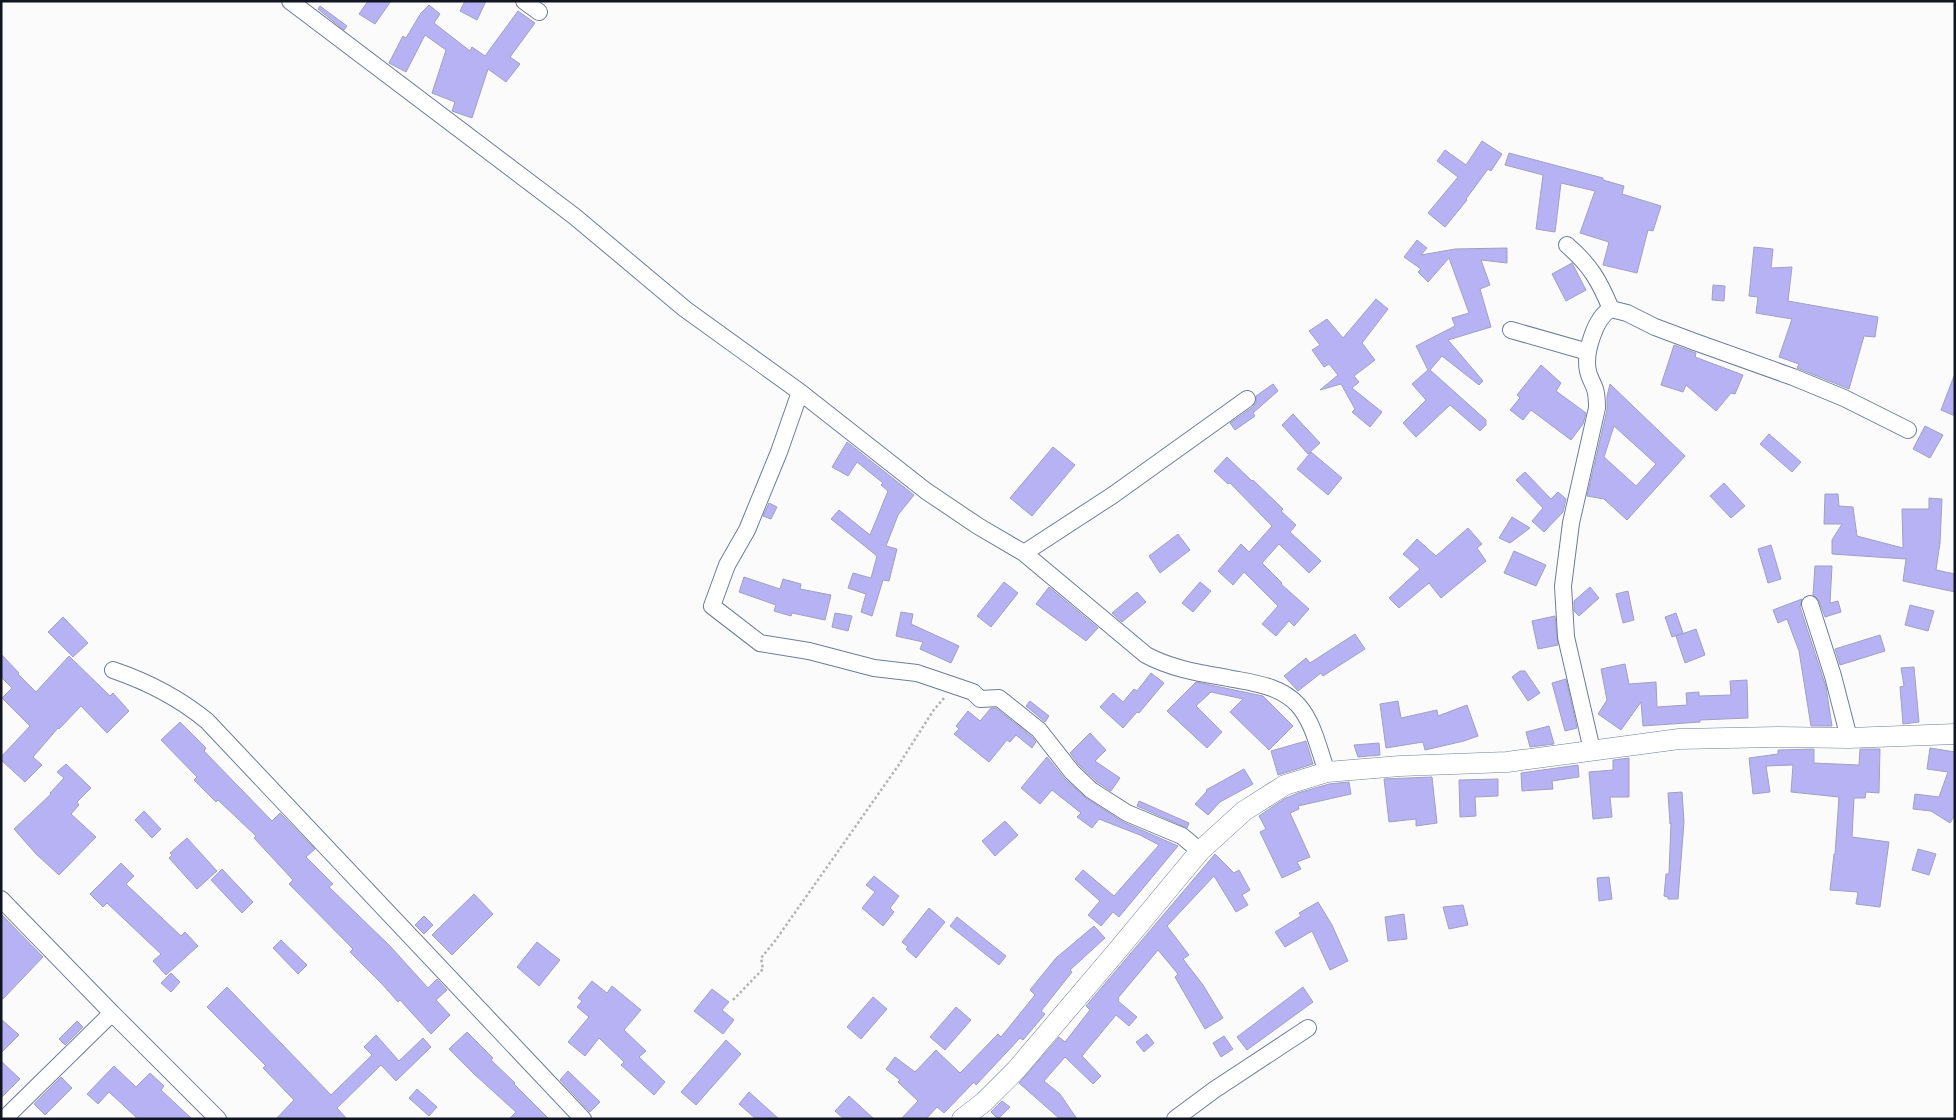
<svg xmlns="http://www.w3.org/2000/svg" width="1956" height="1120" font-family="'Golos Text',sans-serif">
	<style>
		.building { fill: #b6b2f3; stroke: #a1a0c1; fill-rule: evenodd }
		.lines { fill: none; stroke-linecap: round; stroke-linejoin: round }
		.minor-casing { stroke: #6f7c99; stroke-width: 18 }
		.tertiary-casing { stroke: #6f7c99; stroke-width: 21 }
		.path { stroke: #b2b3b7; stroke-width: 2.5; stroke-dasharray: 2.5 2.5; stroke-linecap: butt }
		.minor { stroke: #fff; stroke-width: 16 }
		.tertiary { stroke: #fff; stroke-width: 20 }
	</style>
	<rect width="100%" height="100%" fill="#fbfbfb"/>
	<path class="building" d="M368,1H391L375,24L359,14Z
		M465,1H486L477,20L460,11Z
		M429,5L440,14L434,23L470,51L472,47L485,56L518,11L535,23L510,57L520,64L506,82L488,69L472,118L452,111L455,102L432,93L446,50L425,35L406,72L389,63L403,36L406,38L421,13Z
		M320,6L347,26L344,30L318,9Z
		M1482,141L1502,154L1491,171L1488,169L1466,199L1467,200L1445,227L1428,213L1458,177L1437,161L1445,150L1466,165Z
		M1509,153L1603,178V180L1624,186L1622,194L1661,206L1653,231L1648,230L1637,273L1603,265L1609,242L1580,233L1595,191L1561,183L1555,232L1536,229L1543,175L1505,165Z
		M1417,240L1427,248L1421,255L1455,249L1507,248V263L1481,260L1490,285L1480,289L1491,327L1448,340L1483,381L1479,385L1442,356L1430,370L1486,420V425L1480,431L1450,405L1416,437L1403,423L1426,400L1412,384L1428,370L1416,346L1455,326L1452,318L1469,313L1449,258L1428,282L1418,272L1421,269L1404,257Z
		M1754,247L1773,249L1771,268L1792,267L1788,301L1878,317L1875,337L1864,336L1849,389L1797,368L1799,364L1779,357L1792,319L1756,313L1758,297L1749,296Z
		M1572,263L1586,290L1566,301L1552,274Z
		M1713,285L1725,286L1724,301L1712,300Z
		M1376,299L1388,309L1362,343L1375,360L1354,376L1359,382L1352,388L1382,412L1370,427L1352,412L1355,409L1341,384L1320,390L1338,375L1329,364L1324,367L1312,350L1320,345L1309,331L1327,319L1343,338Z
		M1674,345L1696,353L1695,357L1743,375L1735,394L1731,393L1716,411L1686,385L1683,392L1661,385Z
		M1541,365L1561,383L1556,391L1586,413L1583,424L1571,440L1531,410L1523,420L1510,410L1520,398L1517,395Z
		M1954,376L1955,377V416L1941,410Z
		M1273,384L1278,391L1253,413L1255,416L1235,430L1230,423L1253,407L1256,403V396Z
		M1610,384L1685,456L1627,520L1604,499L1587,496L1607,410V396ZM1614,426L1656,464L1636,486L1604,457Z
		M1293,414L1320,443L1308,454L1282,425Z
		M1925,426L1943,435L1930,458L1913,449Z
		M1769,434L1801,462L1792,472L1760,444Z
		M847,442L914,495L898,515L886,546L897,549L889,581L883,580L872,616L861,612L866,594L848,588L853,573L871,578L877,556L831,519L839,510L870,535L888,491L881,485L883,483L857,462L848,476L832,467Z
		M1053,447L1075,465L1032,516L1010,498Z
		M1311,452L1342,478L1328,495L1297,469Z
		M1227,457L1252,481L1253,480L1283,509L1281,511L1296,525L1290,532L1321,561L1309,573L1279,544L1262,563L1282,583L1281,584L1309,609L1294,626L1289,621L1276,636L1262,624L1278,606L1244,572L1233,585L1218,571L1241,544L1249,552L1272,526L1230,483L1228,484L1214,471Z
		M1525,472L1551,499L1558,492L1566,499L1563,512L1544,532L1532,521L1543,508L1516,480Z
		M1724,483L1745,506L1731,518L1710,496Z
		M1825,494H1838L1839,506L1853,507L1857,536L1903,548L1902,509H1929V498L1942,499L1940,543L1936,570L1955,574V592L1903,581L1906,559L1832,554V540L1842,524H1824Z
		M769,503L777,507L771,519L763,516Z
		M1512,517L1530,528L1510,543L1499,538Z
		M1468,528L1482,544L1477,548L1486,561L1441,598L1429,583L1399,608L1389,598L1420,569L1403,554L1417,539L1436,556Z
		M1178,534L1190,550L1160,573L1149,556Z
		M1771,545L1781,579L1768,583L1758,549Z
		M1514,551L1546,565L1536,586L1504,573Z
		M1815,566H1832L1830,603L1838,601L1841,612L1825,617L1819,601L1813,595Z
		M744,577L780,589L783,579L801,584L800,589L831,595L825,620L792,613L791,616L774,611L776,605L739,592Z
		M1004,582L1018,593L991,627L977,616Z
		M1200,582L1211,591L1193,612L1182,603Z
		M1049,587L1098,628L1086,641L1036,604Z
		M1590,587L1599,598L1579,616L1574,611V601Z
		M1628,591L1634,620L1623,623L1616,594Z
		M1137,592L1146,602L1122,622L1112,613Z
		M1802,599L1800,607L1826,687L1832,726H1811L1799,651L1787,619L1778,623L1773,610Z
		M1910,605L1934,611L1928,631L1905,625Z
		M901,612L913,614L911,624L959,646L951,663L920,649L923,642L896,636Z
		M835,613L852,616L848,631L832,627Z
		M1676,613L1683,633L1672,637L1665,617Z
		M1555,616L1558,645L1538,649L1532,621Z
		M63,617L88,643L73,657L48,632Z
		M1696,629L1705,655L1685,663L1676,636Z
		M1355,634L1365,649L1323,676L1321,673L1298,691L1284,676L1306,658L1310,663Z
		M1880,635L1885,651L1840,665L1835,649Z
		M1,654L19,673L18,674L36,692L69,656L110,696L113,693L129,711L107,733L81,706L59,729L58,728L33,757L42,765L25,782L1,760V757L30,726L2,698L12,688L1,677Z
		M1625,664L1629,684L1656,682L1657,707L1687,705L1686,693L1699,692V696L1731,695L1730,681L1747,680L1748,718L1700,720V722L1643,726L1641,702L1621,730L1598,714L1607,700L1601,669Z
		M1914,667L1919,722L1903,724L1900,687L1904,686L1901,668Z
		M1520,671H1525L1540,693L1528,701L1512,677Z
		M1151,673L1164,683L1139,713L1137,712L1123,728L1100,707L1113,693L1123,702L1134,689L1137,691Z
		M1566,679L1577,728L1565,731L1552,683Z
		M1196,682L1263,696L1293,726L1269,750L1230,712L1243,699L1211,692L1196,706L1222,732L1207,748L1167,711Z
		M1030,701L1049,716L1045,722L1026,706Z
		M1398,701L1401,718L1437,710L1438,716L1467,705L1478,736L1464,741L1425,750L1423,742L1386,748L1380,704Z
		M991,708H996L1032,737L1036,742L1032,748L1016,735L1010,742L1007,740L989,762L954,734L959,729L956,726L968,711L980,721Z
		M180,722L206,748L204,751L272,821L280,813L315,849L306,857L333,884L329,887L390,946L428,988L437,979L447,990L436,1000L450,1015L431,1034L400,1000L398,1002L382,984L350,952L353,949L289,884L293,880L254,838L256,836L218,800L216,802L194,780L197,777L161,740Z
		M1549,726L1554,744L1530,747L1526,732Z
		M1090,733L1106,750L1095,761L1120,778L1111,791L1097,782L1079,765L1070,753Z
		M1306,741L1313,764L1278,775L1271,751Z
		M1379,743L1380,755L1358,757L1354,745Z
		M1930,748L1955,752V815L1950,823L1931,811L1913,809L1915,794L1939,797L1948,772L1927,769Z
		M1814,749V763L1859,765L1860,749H1880L1879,793L1866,792L1865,798H1854L1852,837L1889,842L1880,907L1856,904L1858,892L1830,890L1834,854H1835L1839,797L1791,792L1793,765L1766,766L1770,792L1753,794L1749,758L1778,754V750Z
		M1047,757L1065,779L1086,798L1123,822L1178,846L1119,917L1113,912L1101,926L1088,915L1100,901L1075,879L1083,870L1114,896L1159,845L1140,835L1099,819L1092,828L1077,817L1081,813L1052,790L1040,804L1021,788Z
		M1629,758V797H1610L1612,817L1593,819L1589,772L1613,770V760Z
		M66,764L91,788L77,802L79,805L71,814L96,837L59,875L36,854L14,829L51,794L50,793L64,778L57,772Z
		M1578,765L1579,777L1552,781L1553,789L1522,791L1521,773Z
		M1244,769L1253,784L1220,802L1208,815L1195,804L1207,791L1206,790Z
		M1432,777L1437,823L1416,826V819L1389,822L1384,779Z
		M1498,779V796L1475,797L1476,816L1460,817L1459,780Z
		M1349,782L1351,794L1298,806L1299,809L1290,813L1310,857L1297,862L1301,869L1282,878L1260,832L1266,829L1259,816L1284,799L1298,793L1329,784Z
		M1682,792L1684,822L1678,899H1668V897L1664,896L1666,874H1669L1671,823L1670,824L1668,793Z
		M1139,801L1189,823L1187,828L1137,806Z
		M144,811L161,829L152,838L135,820Z
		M1005,821L1018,835L995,856L982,841Z
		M187,838L217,871L197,889L169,858L172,855L170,853Z
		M1918,849L1936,854L1929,875L1912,870Z
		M1215,854L1234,873L1239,870L1250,890L1242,895L1248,905L1236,912L1214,876L1167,926L1189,955L1183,959L1203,985L1223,1018L1205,1029L1175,977L1178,974L1158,950L1118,998L1119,999L1118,1001L1137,1017L1129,1026L1116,1015L1082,1056L1101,1076L1093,1084L1065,1057L1044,1081L1060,1094L1077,1119H1060L1019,1083L1059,1037L1065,1042L1090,1010L1086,1006Z
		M121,863L134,876L126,884L181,936L185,932L198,946L166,975L153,961L161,954L107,903L103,907L90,894Z
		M222,869L253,902L242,913L211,880Z
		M874,876L899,896L890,908L894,912L883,926L862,908L875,892L866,885Z
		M1609,877L1612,899L1599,901L1597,878Z
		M474,894L493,914L452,955L432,935Z
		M1318,902L1332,925L1348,961L1330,970L1312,931L1285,947L1275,932L1301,916L1299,913Z
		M1463,905L1468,925L1449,929L1443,907Z
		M929,908L945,922L916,958L906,949L908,947L902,942Z
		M1,914L43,957L1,1001Z
		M1404,914L1407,939L1388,941L1385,917Z
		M424,916L433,925L424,934L415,925Z
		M957,917L1006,956L999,965L950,926Z
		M1094,926L1105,938L1070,970L1072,972L1041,1011L1045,1014L1023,1040L1020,1038L976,1085L974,1082L944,1113L937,1107L926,1119H901L918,1101L898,1082L900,1080L886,1069L895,1057L915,1072L936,1050L960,1073L998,1034L1001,1037L1035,995L1030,990L1056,958Z
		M281,940L307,965L298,974L273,948Z
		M537,942L560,960L539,986L517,967Z
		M171,973L180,982L171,992L161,983Z
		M592,981L607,993L612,986L641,1010L624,1030L646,1051L639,1057L665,1082L654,1095L621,1065L624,1062L599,1038L585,1056L568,1042L589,1017L577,1007L582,1001L578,998Z
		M227,987L331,1095L372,1055L364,1047L376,1035L399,1061L423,1038L431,1047L396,1081L381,1065L337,1108L347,1119H276L294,1100L263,1068L266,1066L207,1007Z
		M1303,987L1313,1002L1247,1050L1237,1037Z
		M712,989L729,1002L722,1010L734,1020L723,1034L694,1011Z
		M873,997L887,1009L861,1039L847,1027Z
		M956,1007L971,1020L945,1050L930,1037Z
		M1,1019L19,1035L1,1053Z
		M77,1021L83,1027L65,1045L59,1039Z
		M467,1032L493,1058L491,1060L515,1083L514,1084L549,1119H509L516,1112L474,1074L449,1049Z
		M1147,1034L1154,1043L1144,1052L1136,1042Z
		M1224,1036L1233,1049L1221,1057L1213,1043Z
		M726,1040L741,1054L696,1105L681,1092Z
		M1,1061L20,1079L1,1098Z
		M114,1066L136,1087L150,1073L164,1086L161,1090L192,1119H138L109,1092L98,1104L87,1094Z
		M568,1071L600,1102L590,1112L560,1080Z
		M61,1077L72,1088L45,1115L34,1104Z
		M417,1089L437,1107L429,1116L409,1098Z
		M749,1092L779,1119H756L739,1104Z
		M849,1096L874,1119H844L835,1111Z
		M1002,1101L1010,1107L998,1119L991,1112Z"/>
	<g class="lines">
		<g class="minor-casing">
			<path id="minor" d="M290,1L574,216L685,309L800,392L926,491L978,526L1024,553L1146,655C1172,669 1200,673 1228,678C1252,683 1280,685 1298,705C1314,723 1319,751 1327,772
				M524,1L539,12
				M1567,245C1590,265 1599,280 1611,309
				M1511,330L1588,352
				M800,392L779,452L747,530L727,565L712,606L760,643L809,651L874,668L917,673L973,692L980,699L999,698L1039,730L1072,772L1091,790L1127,813L1182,836L1200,851
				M1024,553L1113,495L1247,399
				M1810,604L1833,676L1849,738
				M113,670C148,682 178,697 207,721L583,1119
				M1592,750L1566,637L1563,586L1571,523L1597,408C1597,402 1597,395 1595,389C1593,383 1589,377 1588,371C1584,354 1595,317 1611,309L1627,313L1655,327L1695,342L1793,377L1844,398L1908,430
				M1,899L112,1013
				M4,1119L112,1013L218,1119
				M1175,1119L1214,1090L1308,1028"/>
		</g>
		<g class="tertiary-casing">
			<path id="tertiary" d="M962,1119L984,1102L1016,1070L1117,951L1200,851L1244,811L1285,785L1327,772L1400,766L1507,762L1679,739L1777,737L1849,738L1955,734"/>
		</g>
		<path class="path" d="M733,1000L763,969L761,958L775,941L898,766L933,711L944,698"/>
		<use href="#minor" class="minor"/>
		<use href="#tertiary" class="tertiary"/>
	</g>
	<rect width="1956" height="1120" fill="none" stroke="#111521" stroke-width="5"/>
</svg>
